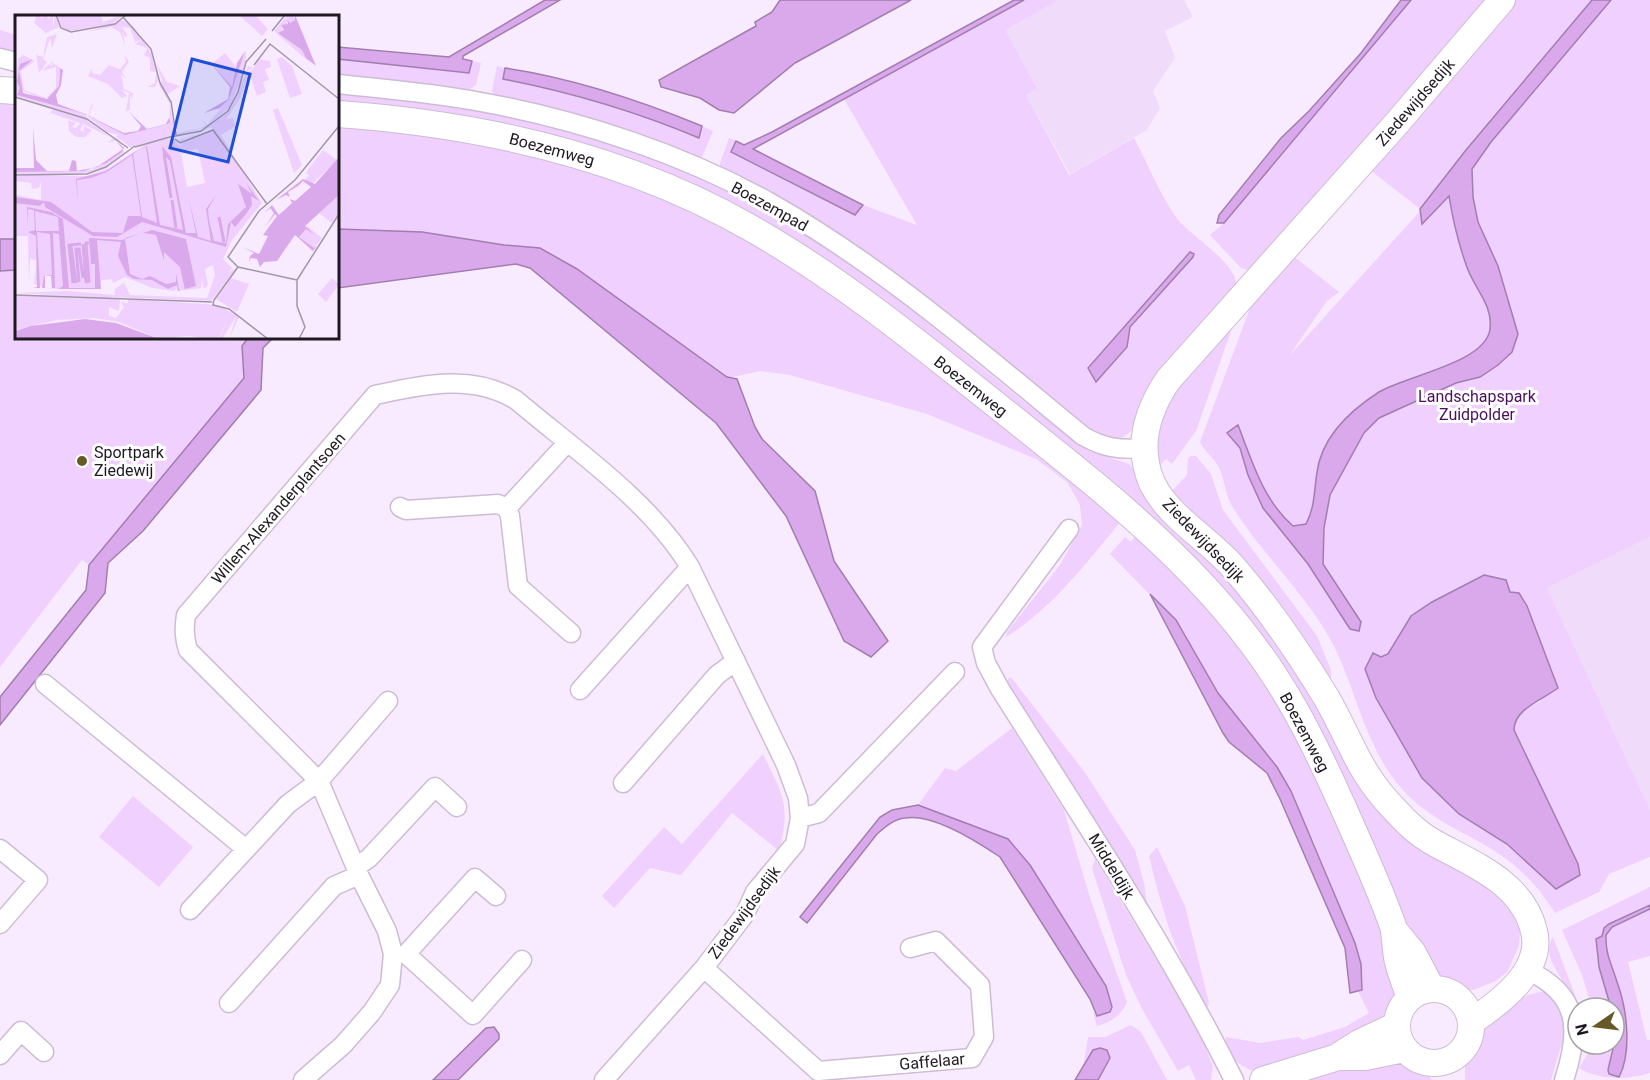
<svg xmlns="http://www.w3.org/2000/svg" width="1650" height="1080" font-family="Roboto,sans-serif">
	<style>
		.built { fill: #f1dbfa }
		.green { fill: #f0d0fe; fill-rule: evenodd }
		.water { fill: #d9a9ec; stroke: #a17eaf; stroke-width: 1.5 }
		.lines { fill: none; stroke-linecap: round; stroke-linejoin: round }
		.street-casing { stroke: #ccbcd4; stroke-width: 21 }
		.secondary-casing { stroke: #ccbcd4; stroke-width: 28 }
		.street { stroke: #fff; stroke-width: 18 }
		.secondary { stroke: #fff; stroke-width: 26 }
		.poi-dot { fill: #685826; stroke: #fff; stroke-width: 2 }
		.labels { text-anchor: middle; stroke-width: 6; stroke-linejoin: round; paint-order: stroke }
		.street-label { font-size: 16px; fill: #1e1821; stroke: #fff }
		.park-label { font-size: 16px; fill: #4b0f5f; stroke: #fff }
		.poi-label { font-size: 16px; fill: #1e1821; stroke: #fff; text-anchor: start }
		.inset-river { fill: none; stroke: #d9a9ec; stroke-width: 3 }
		.inset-road { fill: none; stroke: #a197a6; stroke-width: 1.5 }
		.view { fill: #1d4ed8; fill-opacity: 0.15; stroke: #1d4ed8; stroke-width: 3 }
		.inset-edge { fill: none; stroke: #1e1821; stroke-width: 3 }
	</style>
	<rect width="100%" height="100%" fill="#f9ebff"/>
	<path class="built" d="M1059,0H1184L1193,17L1165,31L1175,58L1153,91L1160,108L1147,130L1070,174L1026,95L1036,89L1004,30Z
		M1650,537V810L1547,588Z"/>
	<path class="green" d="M1024,0H1059L1005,30L1037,89L1026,95L1069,175L1134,138C1146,160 1164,203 1179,221C1194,238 1235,262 1237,286L1135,428L1119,440L1103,441L720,170V163L729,138L736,141L731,152L855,215L863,205L917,225L844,99ZM1188,253L1193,257L1130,327L1127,347L1106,372H1090L1088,368Z
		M1411,0H1489L1479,18L1249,270L1241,268L1210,235L1224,223Z
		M1515,0H1592L1466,150L1420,209L1370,170Z
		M1611,0H1650V537L1547,588L1650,810V857L1609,874L1599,892L1555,913C1540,888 1521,868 1496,852C1461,829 1432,822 1402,789C1366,749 1357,693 1334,646C1307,594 1262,555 1232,506C1224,493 1225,476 1217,464C1212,456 1204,451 1200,442L1250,308L1267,289L1292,255L1339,292L1327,301L1289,356ZM1507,584L1541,701C1527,709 1514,712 1514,730L1578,864L1580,876L1547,882L1507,844L1459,814L1422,778L1376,698L1366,669L1371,662L1388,654L1400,636Z
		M0,30L16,35V54L0,48Z
		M338,59L469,73L472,61L481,63L476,85L466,92L338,78Z
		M497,66L505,68L503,79C570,93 635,111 698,138L702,126L713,131L700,162L494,96L492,90Z
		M338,93C399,99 461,104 521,118C642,147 755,197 857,269C937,326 1009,394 1089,451L1129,464L1242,596L1284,651L1315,700L1355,776L1490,886L1510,908L1520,931L1519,945L1508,971L1496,981L1473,990L1461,989L1436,978L1191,556L701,191L338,104Z
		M0,103L16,104V239H0Z
		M338,126C453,135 570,154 676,203C840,277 983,408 1122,520C1086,563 1054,607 1006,637L1007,632L1060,565L1082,525L1080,505L1067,482L1036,459L927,414L790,375L761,371L727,378L577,269L540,248L504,245L422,232L338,229Z
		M16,270V338H248L242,346L244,378L89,565L82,560L0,667V271Z
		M1236,317L1196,431L1172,464L1166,459L1159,466C1148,404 1199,360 1236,317Z
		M1191,456H1196L1211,474L1223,510L1317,636L1331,670V689L1171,492L1187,475L1188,458Z
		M1137,533L1228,630L1269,687L1305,752L1384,933L1398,999L1389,1015L1327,1049L1262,1070L1253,1071C1240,1066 1222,1054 1226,1037L1260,1043L1299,1037L1303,1040L1345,1027L1369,1013L1358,991L1361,990L1355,943L1316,847L1277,767L1218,693L1160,605L1110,554L1125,537L1131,542Z
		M1011,677L1086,774L1135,850L1144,883L1147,904H1143L1008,689V679Z
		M1012,728L1064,810L1091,901L1127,1002C1121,1016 1111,1022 1097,1026L1093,1012L1097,1016L1106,986L1030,865L1008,839L918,805L945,768L956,771Z
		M763,754C783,796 791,804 779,851L732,813L681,875L650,868L614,908L602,896L664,827L682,844Z
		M133,796L193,847L159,887L99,837Z
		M1157,847L1185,906L1209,1003L1207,1008C1177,960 1162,911 1149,856Z
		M1095,859L1196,1024L1213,1066L1211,1080H1196L1189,1065L1178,1071L1141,1007L1126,975L1092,868Z
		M1650,887V905C1623,917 1587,929 1599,967C1603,981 1609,993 1611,1008H1592L1582,975L1562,930Z
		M1650,909V956L1628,962L1647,1040H1650V1073C1630,1080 1597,1080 1579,1068L1594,1044H1612L1609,1065L1622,1071L1624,1063V1002L1606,956V935L1612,927Z
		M1553,937L1580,1008L1578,1009C1572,985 1538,960 1553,937Z
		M1548,990L1569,1019L1551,1080H1465V1066L1483,1029L1507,1007L1528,995Z
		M1131,1025L1141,1032L1167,1080H1098L1101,1074L1093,1050L1083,1069L1088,1037H1105Z
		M1394,1058L1422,1066L1432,1080H1300Z"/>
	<path class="water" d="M545,0H560L463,56V59L472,61L469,73L338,59V47L449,57Z
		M780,0H911L795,63L734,113L719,110L700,98L661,87L659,80L756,26L755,22L772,12Z
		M1014,0H1024L753,149L863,205L855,215L731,152L736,141L744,145L772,132Z
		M1401,0H1411L1224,223H1217L1219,215L1281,138L1309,111L1361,53Z
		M1592,0H1611L1491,142L1472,169L1473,197L1478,222L1498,266L1518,334L1512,352L1498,365L1480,377L1456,383L1379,418L1364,433L1330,495L1324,528L1323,564L1361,622L1359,631L1350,629L1308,564L1263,508L1248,475L1240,448L1227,433L1238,425C1252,461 1263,500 1293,526L1306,524C1315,507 1314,491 1317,472C1322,436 1351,410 1379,392C1405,376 1486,363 1490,329C1493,306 1476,290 1468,270C1459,246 1453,221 1449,196L1422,224L1420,209L1466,150Z
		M505,68C573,78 639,100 702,126L699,138C635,111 570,92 503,79Z
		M338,229L422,232L504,245L540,248L577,269L727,377L737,379L755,427L762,439L815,491L834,561L888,641L871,657L844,641L786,516L716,423L530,268L516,264L338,288Z
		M0,239H16V270L0,271Z
		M1190,252L1194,254L1193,257L1130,327L1127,347L1096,382L1088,368Z
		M248,338H273L263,348L261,390L143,531L108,563L105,593L0,725V697L86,590L89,565L244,378L242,346Z
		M1484,575L1506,580L1510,592L1519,593L1527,606L1558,688C1542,700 1514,709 1514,730L1578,864L1580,875L1556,889L1507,844L1459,814L1422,778L1376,698L1365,669L1373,653L1381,657L1388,654L1411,616L1432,602Z
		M1150,594L1176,620L1218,693L1277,767L1291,791L1355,943L1361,964L1362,990L1350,993L1345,948L1280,799L1267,773L1229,742L1223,733Z
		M918,805L1008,839L1030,865L1106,986L1112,1007L1110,1012L1097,1016L1090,999L1000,857C978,842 932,813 905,818C894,819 885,827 877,834L807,923L800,917L880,817L892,810Z
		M1650,905V909L1612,927L1606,935C1605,955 1613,967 1618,985C1627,1010 1632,1052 1619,1077L1609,1074L1608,1070L1614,1044V1008H1611L1599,967L1596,939L1602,936L1604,928L1609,924Z
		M494,1027L499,1034V1039L458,1080H433L486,1028Z
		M1100,1048L1107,1050L1110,1058L1098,1080H1075L1093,1050Z"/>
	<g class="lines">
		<g class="street-casing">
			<path id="street" d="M0,58L16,62
				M338,84C385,89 434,93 481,102C580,120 683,154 771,203C884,267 983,354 1083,436C1104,448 1119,450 1144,448
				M400,507L406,510L498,504L507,508L567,443
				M507,508L510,516L518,586L571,633
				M1069,529L982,647L986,663L1000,689C1081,817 1166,944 1234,1080
				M45,684L246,849
				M580,690L690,567
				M623,783L717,675L736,661
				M0,849L38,880L0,924
				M356,867L369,858L435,787L457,807
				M496,896L475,878L406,954L473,1015L522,960
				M190,910L288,804L319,781L388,701
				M704,968L818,1071L972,1058L984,1037L980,985L936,941L910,948
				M1527,970C1579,994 1581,1029 1564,1080
				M229,1003L334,886L359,875
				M0,1055L21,1031L44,1052
				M303,1080L343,1045L372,1012L390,985L393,954L387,931L359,875L319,781L188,650C184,637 184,628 186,615L375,395C423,385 471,373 516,400C575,450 650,501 690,567L786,765L798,798L800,818
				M604,1080L704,968L745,914L755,892L795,844L800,818L819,813L955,672"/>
		</g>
		<g class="secondary-casing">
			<path id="secondary" d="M0,90L16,91
				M338,114C480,124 624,156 749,227C846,282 932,354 1019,423C1114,499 1209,574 1276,678C1304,721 1326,769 1347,816C1363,852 1380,889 1393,926C1396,938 1395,951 1398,962C1401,974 1406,986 1410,998
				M1395,931L1413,953L1432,989
				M1397 1026a37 37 0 1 1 74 0a37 37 0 1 1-74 0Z
				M1471,1022C1499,1003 1544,971 1534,931C1522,881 1471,864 1431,841C1419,834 1407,823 1397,812C1358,773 1352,742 1326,697C1299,653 1268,607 1234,568C1209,539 1168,517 1152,483C1136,446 1147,411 1168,380L1397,123L1502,0
				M1340,1055L1359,1043L1397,1025
				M1263,1080L1338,1057H1365L1404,1049"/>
		</g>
		<use href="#street" class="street"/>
		<use href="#secondary" class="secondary"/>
	</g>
	<circle class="poi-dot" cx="82" cy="461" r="6"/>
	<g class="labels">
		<g class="street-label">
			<text transform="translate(1415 102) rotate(-49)" y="6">Ziedewijdsedijk</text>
			<text transform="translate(552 149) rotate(15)" y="6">Boezemweg</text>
			<text transform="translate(770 206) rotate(29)" y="6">Boezempad</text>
			<text transform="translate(971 386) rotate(38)" y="6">Boezemweg</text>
			<text transform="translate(278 508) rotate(-49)" y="6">Willem-Alexanderplantsoen</text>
			<text transform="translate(1204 540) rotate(46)" y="6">Ziedewijdsedijk</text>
			<text transform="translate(1305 732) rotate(62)" y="6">Boezemweg</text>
			<text transform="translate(1112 866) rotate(59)" y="6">Middeldijk</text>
			<text transform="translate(744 912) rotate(-54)" y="6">Ziedewijdsedijk</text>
			<text transform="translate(932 1061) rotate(-5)" y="6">Gaffelaar</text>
		</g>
		<g class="park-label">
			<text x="1477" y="402">Landschapspark<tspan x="1477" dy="18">Zuidpolder</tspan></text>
		</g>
		<g class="poi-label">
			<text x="94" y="458">Sportpark<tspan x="94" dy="18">Ziedewij</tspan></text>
		</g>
	</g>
	<g transform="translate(15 15)">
		<rect width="324" height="324" fill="#f9ebff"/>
		<path d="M22,0L27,3L31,0L33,4L38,0V13L40,0L44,12L31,18L19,8ZM42,0H86L88,7L108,0L97,9L54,16L47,12ZM224,0H240L253,14L247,21ZM273,0H279L280,5L275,8L272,4V11L266,10L269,22L287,35L295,48L259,16ZM108,5L119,12L136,38L144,65L140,72H132L140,68L141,57L135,56V43L129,40L132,33L120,29L126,25L120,27L115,13L107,12L113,21L110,22L108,17L110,30L105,17L96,12L73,17ZM42,19L37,33L35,23L28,44L32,47L24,58L21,40L28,42L32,22ZM231,36V51L215,92L191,112L163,120L161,111H162V118L186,113L191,110L187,104L192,110L214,84L219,67L217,73L198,48L210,38L221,52L220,59ZM109,39L114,47L107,57L111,64L106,59L109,74L118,78L117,84L115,80V95L111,96L114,78L107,75L112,81L107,83L93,69L73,61L77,53V58L85,60L94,50L105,54L111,47ZM8,40L20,46L6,56L9,75L31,83L41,73V52L27,56L34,49L38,51L35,46L45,53L44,71L39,79L28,85L5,74L2,80L72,99L71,103L0,81L3,44ZM267,42L277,51L287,79L275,83L262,44ZM244,44L255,46L256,52L250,54L254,65L248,67L251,77L242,81L234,57L225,84L211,104L218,103L223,121L219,112L206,120L247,188L217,225L208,244L217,253L214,257L222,253L196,286L94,282L105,285L104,296L94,292V301L101,303L109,292L106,287L113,288V284L203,290L224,302L214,324L221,302L207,324H204L212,307L203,324L172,321L144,324L104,307L79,303L42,305L0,315V281L72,282L0,278L53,276L100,280V274L109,268L115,280L192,283L200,260L198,250L190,254L193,270L189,274L187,263L186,273L162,276V273L159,276L137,273L110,262L98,268L97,264L87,265L80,273L42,274L33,273H39L37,260L29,261L30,272L19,269L22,245L15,244L14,272L13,221H0V180L26,185V166L24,173L17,174L16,168L0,166V157L76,155L108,136L103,125L93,128L99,122L104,124L109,138L90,152L65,160L29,161H73L94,153L136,126L116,133L101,121L104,120L92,117L73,102L75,93L79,86L74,100L109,119L154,109L155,89L144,70L147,65L141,48L152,67L165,71L153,79L156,91L160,119L151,122L158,123L165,131L174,122L199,116L196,112L186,117L173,122L166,127L162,126L189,115L212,98L220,86L233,51L238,53L231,57V59L238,54ZM165,132L168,140V136L183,134L190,168L172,172ZM263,93L287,150L279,158L258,95ZM38,94L71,104L95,122L68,109L65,115L69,117V111L77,115L70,122H61L54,116L53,105L61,108L57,112L61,113L65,108L36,98L33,102ZM308,135L322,145L296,170L289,165L294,161L291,157ZM324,180V198L317,208L304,198ZM291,210L307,223L297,236L282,218L292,214ZM216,263L234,269L222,297L201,284ZM317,263L324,269L311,287L303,279Z" fill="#f0d0fe" fill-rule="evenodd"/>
		<path d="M280,0L301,51L311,59L291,43L287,35L263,18L269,15L266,10L273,9L272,4L275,8L280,5ZM230,36L214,84L205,93L189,98L213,84L215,72L190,41L217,72L222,48ZM18,44L4,56L8,78L32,84L44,71L45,53L48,55L46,70L41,80L43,89L70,99L2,80L5,73L2,67L5,49ZM114,97L132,114L151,109L154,103L155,107L153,109L110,120L77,103L109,118L123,116L126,111ZM18,112L21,145L32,156H54L57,145L61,146L62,156L82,152L108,134L100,125L109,133L107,137L91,148L69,156L0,157V153H19ZM132,131L145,210L168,215L155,146L148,139L147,131L156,142L171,218H181L173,181L183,222L196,226L191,194L201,180L193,194L194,205L199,226L211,228L213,209L231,192L223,169L237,179L231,168L244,186L236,181L237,190L231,199L220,212L216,207L211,232L127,207L102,222L78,221L30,192L29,187L25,191L0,188V182L36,187L77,217L108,218L113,201H126L117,140L92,157L97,197L92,157L76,163L78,192L76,163L62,165L63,187L61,164L91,156L124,134L118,139L127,202L142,208L131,132L125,134ZM324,142V180L290,211L300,220L291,214L284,222L299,233L302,231L298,236L280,220L262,246L249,247L245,252L242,244L236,243L234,247L235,241L239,238L227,232L244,239L253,221L248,220L262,201L260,199L250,212L259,198L255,193L250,198L252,195L257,190L264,200L277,188L275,184L280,186L296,172L288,166L283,171L273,177L275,182L271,180L261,185L288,164L300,169ZM12,192L36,197L48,204L54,273H80V249H76L74,223L107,225L137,215L171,224L181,271L163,276L162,270L153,274L137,265L119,264L112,260L103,241L106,227L82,225L86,274H43L48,271L44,219L38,218L40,273H33H37L36,261H30V273H27L29,261L37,260L35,219L22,217L25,273H18L22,272L21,221L13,217L20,215L19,195L13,194V213ZM20,196L43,202L44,216H21ZM129,218L141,220L149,245V237L165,252L170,275H164L161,258V267L151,269L135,261L127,264L115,259L110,223ZM70,304L101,308L144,324H0V316L16,311Z" fill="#d9a9ec" fill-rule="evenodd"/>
		<path class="inset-river" d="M149,139L156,183M157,185L161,213M204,202L209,227M68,229L71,267M56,231L61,268M64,267L61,234H64L68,263M70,267L74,266L71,228H74M58,268L54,230L66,229"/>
		<path class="inset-road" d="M41,0L46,13L56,17L100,9L111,0M108,2L136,34L145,68L156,87M257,16L270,0M239,50L255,29L324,84M0,82L72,104L113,133M156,86L161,120M155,122L186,116L213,96L223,77L231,47L251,24M160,124L165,128L198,115L252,189M120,132L158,121M0,160L72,159L91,152L120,131M282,265L223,252L213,242L244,196L280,165L324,111M0,280L197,287M199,285L223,252M199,285L198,290L214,294L253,324M284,324L290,312L282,291V265L324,199"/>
		<path class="view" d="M177,44L235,59L213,147L155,133Z"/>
		<rect width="324" height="324" class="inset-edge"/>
	</g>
	<g transform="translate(1596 1026) rotate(256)"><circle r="28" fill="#ffffff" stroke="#a5a3a6" stroke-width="1.5"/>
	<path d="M0-4.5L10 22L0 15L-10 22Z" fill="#685826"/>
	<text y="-9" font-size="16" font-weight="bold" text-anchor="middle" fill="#1e1821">N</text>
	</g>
</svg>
